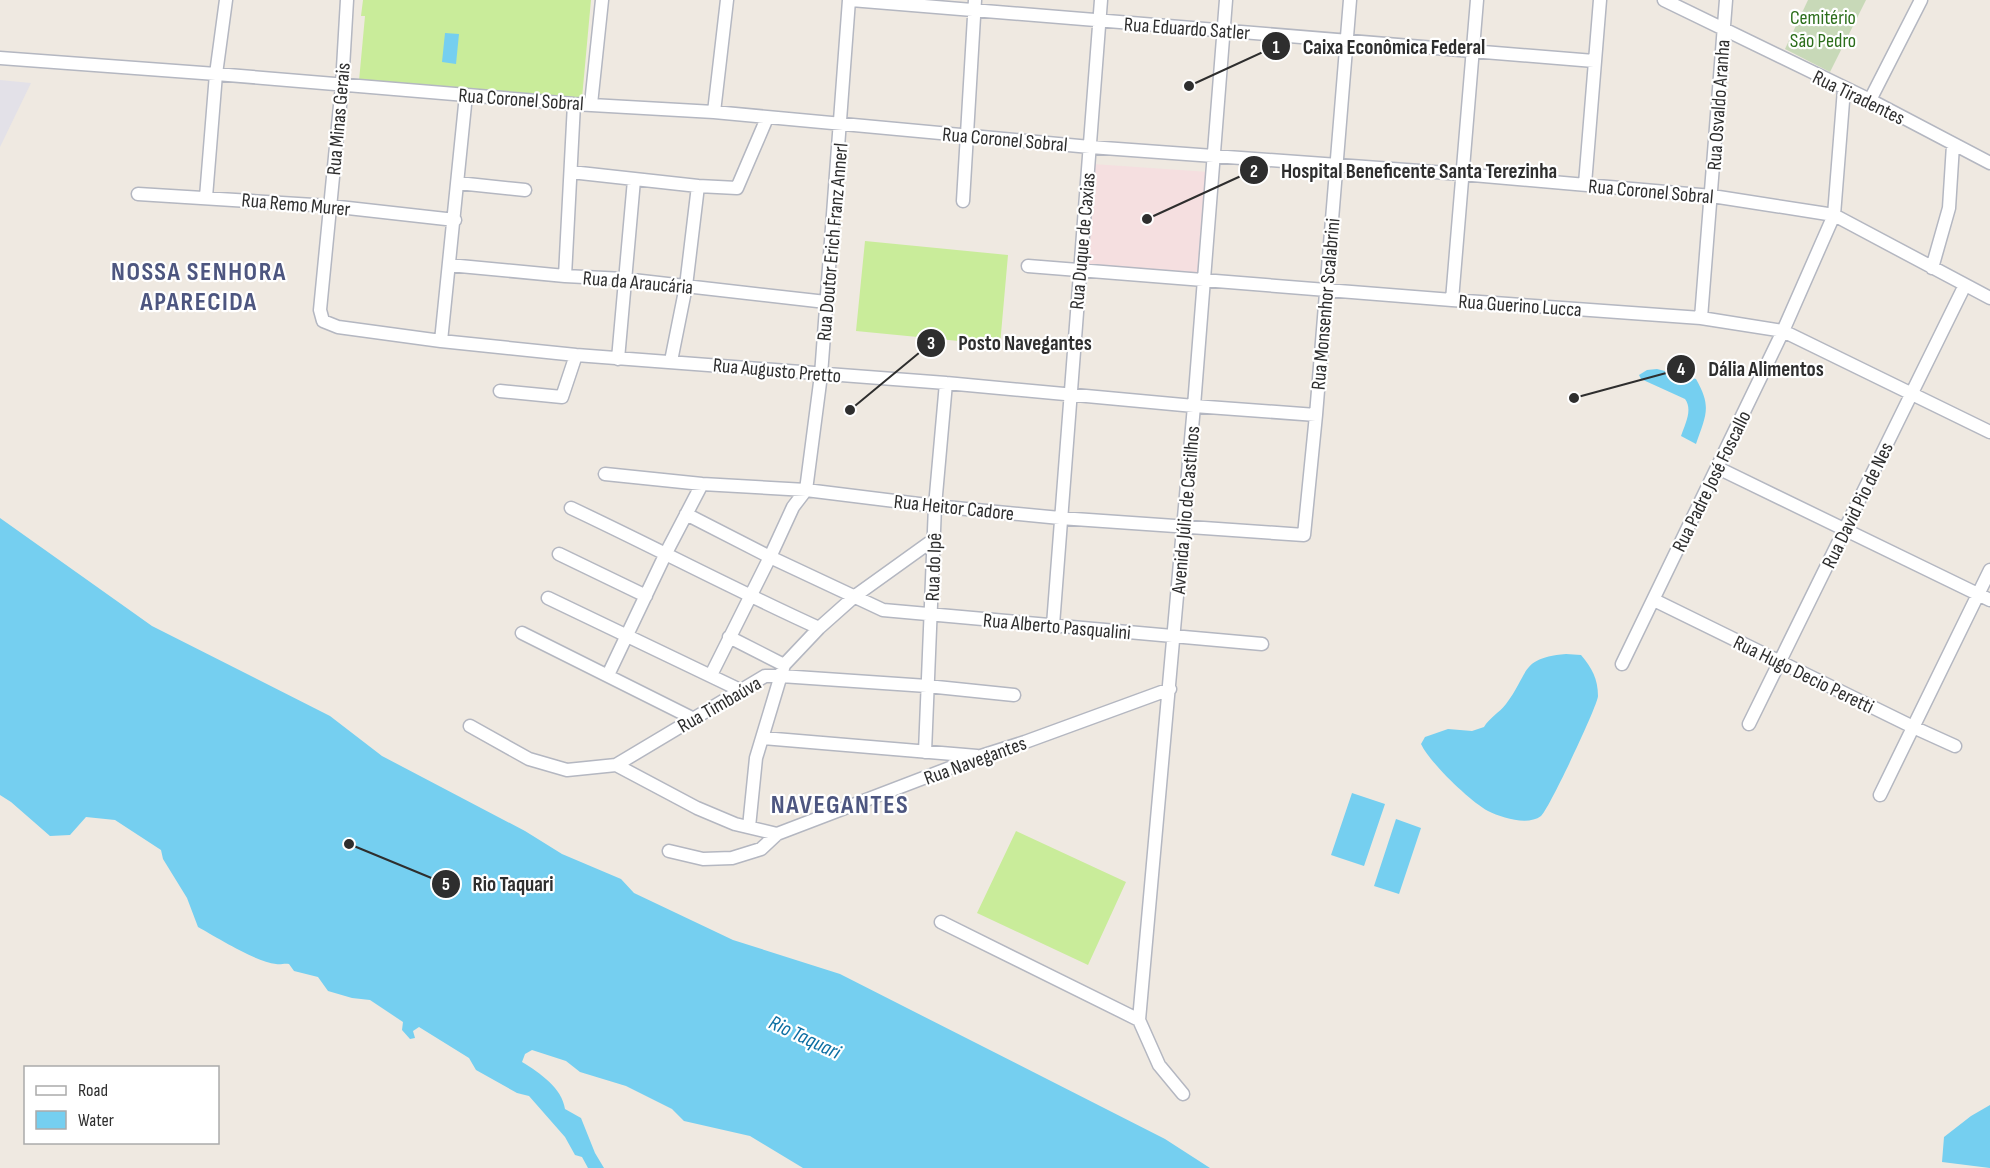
<svg xmlns="http://www.w3.org/2000/svg" width="1990" height="1168" font-family="'Sofia Sans Condensed',sans-serif">
	<style>
		.industrial { fill: #e3e1e8 }
		.medical { fill: #f5dfe0 }
		.cemetery { fill: #c8d9b8 }
		.pitch { fill: #c9ec9a }
		.water { fill: #75cff0 }
		.lines { fill: none; stroke-linecap: round; stroke-linejoin: round }
		.minor-casing { stroke: #b4b7c1; stroke-width: 15 }
		.minor { stroke: #fff; stroke-width: 12 }
		.labels { text-anchor: middle; stroke-width: 4.5; stroke-linejoin: round; paint-order: stroke }
		.park-label { font-size: 20px; fill: #2c6e1b; stroke: #fff }
		.street-label { font-size: 20px; fill: #2e2e2e; stroke: #fff }
		.water-label { font-size: 21px; font-style: italic; fill: #0d6fa3; stroke: #fff }
		.district-label { font-size: 26px; font-weight: bold; letter-spacing: 1.5px; fill: #4d5680; stroke: #fff }
		.leader { fill: none; stroke: #2e2e2e; stroke-width: 2 }
		.callout-dot { fill: #2e2e2e; stroke: #fff; stroke-width: 2 }
		.mark-label { font-size: 18px; text-anchor: middle; font-weight: bold; fill: #fff }
		.callout-label { font-size: 21px; text-anchor: middle; font-weight: bold; fill: #2e2e2e; stroke: #fff; stroke-width: 4.5; stroke-linejoin: round; paint-order: stroke }
	</style>
	<rect width="100%" height="100%" fill="#efe9e1"/>
	<path class="industrial" d="M0,80L31,83L0,147Z"/>
	<path class="medical" d="M1093,164L1209,172L1201,274L1086,266Z"/>
	<path class="cemetery" d="M1808,0H1866L1830,72L1785,49Z"/>
	<path class="pitch" d="M363,0H591L582,98L424,88L359,81L365,16H361Z
		M865,241L1008,255L1000,345L856,331Z
		M1016,831L1126,882L1088,965L977,913Z"/>
	<path class="water" d="M445,33L459,34L456,64L442,62Z
		M1657,369L1696,379C1712,407 1706,415 1696,444L1681,436C1685,424 1693,410 1685,399L1641,379L1639,375L1647,370Z
		M0,518L152,626L330,716L382,756L525,831L562,854L621,879L634,893L733,940L840,974L1165,1139L1210,1168H803L750,1136L684,1121L672,1109L626,1086L580,1072L566,1061L532,1050L525,1054L522,1062C540,1073 562,1088 565,1109L581,1118L595,1153L604,1168H588L582,1157L575,1155L565,1137L529,1096L517,1093L476,1070L469,1058L419,1027L413,1031L415,1038L410,1039L402,1030L403,1022L370,1000L352,998L328,991L318,977L294,971L289,964C284,963 281,965 276,964C256,962 216,937 198,927L187,898L163,859L161,850L115,820L86,817L70,835L50,836L11,802L0,795Z
		M1566,654L1581,655C1592,668 1598,679 1598,696C1598,705 1548,811 1541,816C1528,826 1502,818 1488,811C1470,801 1430,763 1421,744L1425,737L1448,729L1472,731L1484,727C1489,718 1499,713 1506,704C1530,672 1520,658 1566,654Z
		M1352,793L1385,804L1364,866L1331,855Z
		M1396,819L1421,828L1399,894L1374,886Z
		M1990,1105V1168L1942,1162L1944,1137L1971,1116Z"/>
	<g class="lines">
		<g class="minor-casing">
			<path id="minor" d="M347,0L342,85L320,310L323,321L338,327L441,341L576,355L946,383L1194,406L1316,415
				M851,0L1594,61
				M1664,0L1870,100L1990,163
				M0,58L216,74L574,104L714,112L1090,147L1461,174L1712,196L1834,215L1990,298
				M1870,100L1921,0
				M591,104L602,0
				M714,112L727,0
				M571,172L698,186L737,188L767,118
				M458,183L525,190
				M1585,184L1600,0
				M138,194L330,206L455,220
				M206,197L216,74L226,0
				M963,201L975,0
				M449,265L565,276L624,279L826,302
				M1028,266L1452,300L1701,318L1783,331L1990,432
				M1932,268L1949,208L1953,145
				M565,276L574,104
				M1452,300L1477,0
				M1701,318L1726,0
				M441,341L466,95
				M618,359L634,180
				M671,361L686,286L698,186
				M500,391L562,397L576,355
				M1718,468L1990,600
				M605,474L702,484L806,490L935,506L1060,518L1304,535L1316,415L1350,0
				M571,508C654,547 735,590 819,628
				M686,514L770,557L883,610L1262,644
				M559,554L646,596
				M548,598L740,690
				M1654,600L1913,727L1955,746
				M1053,625L1101,0
				M522,633L692,718
				M729,637L784,665
				M1622,664L1783,331L1834,215L1844,89
				M608,675L666,553L702,484
				M711,675L770,557L793,507L806,490L821,375L849,0
				M1749,724L1965,285
				M470,726L529,759L567,770L616,765L765,676H781L927,686L1014,695
				M763,738L977,756
				M925,752L935,506L946,383
				M616,765L697,808L735,824L777,834L981,756L1025,742L1170,689
				M1880,795L1990,570
				M749,827L756,758L784,665L819,628L855,596L933,540
				M669,851L703,859L732,858L761,849L777,834
				M941,922L1139,1020
				M1183,1094L1159,1065L1139,1020L1194,406L1226,0"/>
		</g>
		<use href="#minor" class="minor"/>
	</g>
	<g class="labels">
		<g class="park-label">
			<text x="1823" y="24">Cemitério<tspan x="1823" dy="23">São Pedro</tspan></text>
		</g>
		<g class="street-label">
			<text transform="translate(1187 28) rotate(4)" y="7">Rua Eduardo Satler</text>
			<text transform="translate(1859 97) rotate(26)" y="7">Rua Tiradentes</text>
			<text transform="translate(521 99) rotate(4)" y="7">Rua Coronel Sobral</text>
			<text transform="translate(1718 105) rotate(-86)" y="7">Rua Osvaldo Aranha</text>
			<text transform="translate(338 119) rotate(-85)" y="7">Rua Minas Gerais</text>
			<text transform="translate(1005 139) rotate(5)" y="7">Rua Coronel Sobral</text>
			<text transform="translate(1651 191) rotate(5)" y="7">Rua Coronel Sobral</text>
			<text transform="translate(296 204) rotate(5)" y="7">Rua Remo Murer</text>
			<text transform="translate(1082 241) rotate(-85)" y="7">Rua Duque de Caxias</text>
			<text transform="translate(832 242) rotate(-85)" y="7">Rua Doutor Erich Franz Annerl</text>
			<text transform="translate(638 282) rotate(5)" y="7">Rua da Araucária</text>
			<text transform="translate(1325 304) rotate(-85)" y="7">Rua Monsenhor Scalabrini</text>
			<text transform="translate(1520 305) rotate(4)" y="7">Rua Guerino Lucca</text>
			<text transform="translate(777 370) rotate(5)" y="7">Rua Augusto Pretto</text>
			<text transform="translate(1711 481) rotate(-64)" y="7">Rua Padre José Foscallo</text>
			<text transform="translate(1857 505) rotate(-64)" y="7">Rua David Pio de Nes</text>
			<text transform="translate(954 507) rotate(6)" y="7">Rua Heitor Cadore</text>
			<text transform="translate(1185 510) rotate(-85)" y="7">Avenida Júlio de Castilhos</text>
			<text transform="translate(933 567) rotate(-88)" y="7">Rua do Ipê</text>
			<text transform="translate(1057 626) rotate(5)" y="7">Rua Alberto Pasqualini</text>
			<text transform="translate(1804 674) rotate(26)" y="7">Rua Hugo Decio Peretti</text>
			<text transform="translate(719 704) rotate(-30)" y="7">Rua Timbaúva</text>
			<text transform="translate(975 760) rotate(-20)" y="7">Rua Navegantes</text>
		</g>
		<g class="water-label">
			<text transform="translate(805 1037) rotate(25)" y="7">Rio Taquari</text>
		</g>
		<g class="district-label">
			<text x="199" y="280">NOSSA SENHORA<tspan x="199" dy="30">APARECIDA</tspan></text>
			<text x="840" y="813">NAVEGANTES</text>
		</g>
	</g>
	<path class="leader" d="M1189 86L1276 46M1147 219L1254 170M850 410L931 343M1574 398L1681 369M349 844L446 884"/>
	<g class="callout-dot">
		<circle cx="1189" cy="86" r="6"/>
		<circle cx="1147" cy="219" r="6"/>
		<circle cx="850" cy="410" r="6"/>
		<circle cx="1574" cy="398" r="6"/>
		<circle cx="349" cy="844" r="6"/>
		<circle cx="1276" cy="46" r="15"/>
		<circle cx="1254" cy="170" r="15"/>
		<circle cx="931" cy="343" r="15"/>
		<circle cx="1681" cy="369" r="15"/>
		<circle cx="446" cy="884" r="15"/>
	</g>
	<g class="mark-label">
		<text x="1276" y="53">1</text>
		<text x="1254" y="177">2</text>
		<text x="931" y="349">3</text>
		<text x="1681" y="375">4</text>
		<text x="446" y="890">5</text>
	</g>
	<g class="callout-label">
		<text x="1394" y="54">Caixa Econômica Federal</text>
		<text x="1419" y="178">Hospital Beneficente Santa Terezinha</text>
		<text x="1025" y="350">Posto Navegantes</text>
		<text x="1766" y="376">Dália Alimentos</text>
		<text x="513" y="891">Rio Taquari</text>
	</g>
	<rect x="24" y="1066" width="195" height="78" fill="#ffffff" stroke="#ababab" stroke-width="1.5"/>
	<rect x="36" y="1086" width="30" height="9" fill="#ffffff" stroke="#ababab" stroke-width="1.5"/>
	<text x="78" y="1096" font-size="18" fill="#2e2e2e">Road</text>
	<rect x="36" y="1111" width="30" height="18" fill="#75cff0" stroke="#ababab" stroke-width="1.5"/>
	<text x="78" y="1126" font-size="18" fill="#2e2e2e">Water</text>
</svg>
